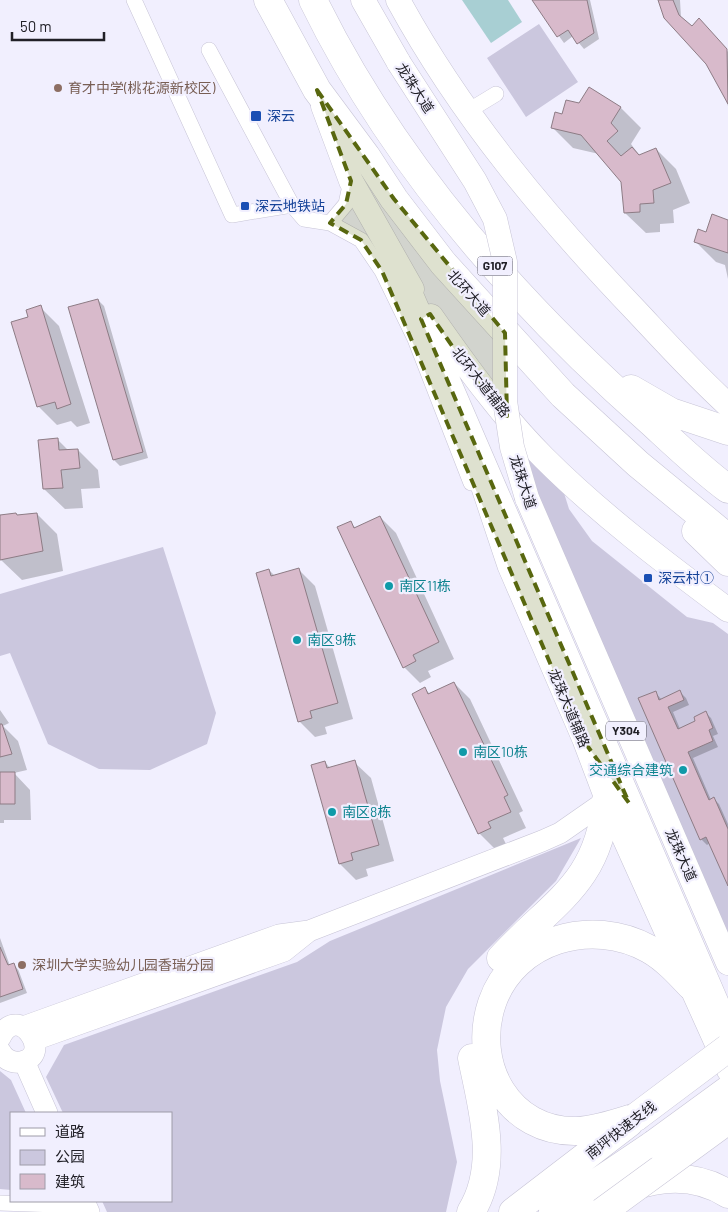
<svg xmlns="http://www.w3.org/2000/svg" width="728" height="1212" font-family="Barlow,'Noto Sans SC',sans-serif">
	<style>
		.green { fill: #cbc7de }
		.water { fill: #a8cfd3 }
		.shadow { fill: #0003 }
		.building { fill: #d8bacb; stroke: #8d7c85 }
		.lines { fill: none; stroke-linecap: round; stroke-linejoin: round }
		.street-casing { stroke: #c7c4d6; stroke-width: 16 }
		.secondary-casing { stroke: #c7c4d6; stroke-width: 22 }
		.primary-casing { stroke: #c7c4d6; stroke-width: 25 }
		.highway-casing { stroke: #c7c4d6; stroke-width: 29 }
		.street { stroke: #fff; stroke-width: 15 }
		.secondary { stroke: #fff; stroke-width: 21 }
		.primary { stroke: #fff; stroke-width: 24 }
		.highway { stroke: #fff; stroke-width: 28 }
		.primary-bridge-casing { stroke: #c7c4d6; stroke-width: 25; stroke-linecap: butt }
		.highway-bridge-casing { stroke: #c7c4d6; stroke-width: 29; stroke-linecap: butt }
		.primary-bridge { stroke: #fff; stroke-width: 24 }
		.highway-bridge { stroke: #fff; stroke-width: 28 }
		.marked { fill: #58670f; fill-opacity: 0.2; stroke: #58670f; stroke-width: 4; stroke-dasharray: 10 6; stroke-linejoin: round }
		.education-dot { fill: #8d6e63; stroke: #f1effe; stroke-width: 2 }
		.transit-dot { fill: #1a4fb4; stroke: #f1effe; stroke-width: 2 }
		.culture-dot { fill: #0f9aa8; stroke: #f1effe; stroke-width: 2 }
		.labels { text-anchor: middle; stroke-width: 4.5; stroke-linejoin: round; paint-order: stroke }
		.shield { fill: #f1effe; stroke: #5f5e68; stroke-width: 1 }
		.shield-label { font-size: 12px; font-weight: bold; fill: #212027 }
		.education-label { font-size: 14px; fill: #785e54; stroke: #f1effe; text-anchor: start }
		.street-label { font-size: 14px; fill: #212027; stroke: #f1effe }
		.transit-label { font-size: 14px; fill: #164399; stroke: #f1effe; text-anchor: start }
		.culture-label { font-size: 14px; fill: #0d838f; stroke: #f1effe; text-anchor: start }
	</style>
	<rect width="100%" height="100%" fill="#f1effe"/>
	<path class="green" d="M539,24L578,82L526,117L487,58Z
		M527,456L564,493L569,509L592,541L687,617L713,623L728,634V948L538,496Z
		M163,547L216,713L207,744L150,770L99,769L48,744L10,653L0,656V594Z
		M581,838L556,881L468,969L446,1007L437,1050L440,1081L457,1162L446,1212H107L102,1201H171V1113H63L46,1077L64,1045L297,962L330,941Z
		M0,1071L11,1080L26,1113H11V1190L0,1189Z"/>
	<path class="water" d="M462,0H508L522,22L491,43Z"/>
	<path class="shadow" d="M533,0H590L599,39L584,49L573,36L564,43Z
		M660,0H680L681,17L692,28L699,20L728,52V106L722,90L707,63Z
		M590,88L621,108L641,128L631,144L640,156L656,149L676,169L690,203L673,210L674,223L660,224V232L646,233L625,213L623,182L599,154L573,148L553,128L563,115L580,104Z
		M728,221V279L725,265L716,262L696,242Z
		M98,300L104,306L148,458L120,466L114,460Z
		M40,307L59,326L90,423L77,427L71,421L57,425L38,406L30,318Z
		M57,439L69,451L78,450L98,470L100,488L81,489L83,508L65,509L44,489Z
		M37,514L57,534L63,571L22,580L1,560L0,517Z
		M380,517L396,533L454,659L428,671L431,677L420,683L404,667L350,523L356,528Z
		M269,570L275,576L299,570L315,586L353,719L325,727L327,734L315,737L299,721Z
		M454,683L470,699L523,811L519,813L526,828L503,838L506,844L495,849L479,833L425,689L430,694Z
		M655,692L662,700L680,692L686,698L689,705L673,712L680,729L697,721L706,713L711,718L718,734L713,736L718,747L693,758L711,800L714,799L719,804L728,824V879L710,843L707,845L701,839Z
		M0,710L9,723L3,726L18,741L27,770L14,773L30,790L31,820H4V823H0Z
		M325,762L330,768L354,762L371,778L394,861L366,869L368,876L356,880L340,864Z
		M0,938L10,966L14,965L18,969L27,993L0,1003Z"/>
	<path class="building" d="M532,0H587L594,33L577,44L568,30L557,37Z
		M658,0H673L679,15L692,26L699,18L727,49L728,104L706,64L664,18Z
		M589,87L621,107L611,123L618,131L607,141L621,156L632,147L639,155L656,148L671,183L653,190L654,203L640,204V212L624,213L621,182L581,135L551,128L555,112L562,114L566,100L579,103Z
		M712,214L728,220V253L694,242L698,229L706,232Z
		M98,299L143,452L113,460L68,307Z
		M41,305L71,404L57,409L55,402L37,407L11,322L28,317L26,310Z
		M58,438L59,450L78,449L80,468L61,470L63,488L43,489L38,440Z
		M16,513L17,515L37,513L43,551L0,560V515Z
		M380,516L439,642L413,655L416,661L403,668L337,527L351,521L354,528Z
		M299,568L338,703L310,711L312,718L298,722L256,573L269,569L271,576Z
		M454,682L508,795L504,797L511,812L488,822L491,828L478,834L412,694L425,687L428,694Z
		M680,690L684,700L668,707L678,729L695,721L694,717L706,711L713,728L709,730L713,741L688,752L709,800L714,797L728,829V886L706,837L700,840L638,698L656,691L659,700Z
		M0,724H2L12,754L0,757Z
		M355,760L379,845L351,853L353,860L339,864L311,765L325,761L327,768Z
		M0,772H15V804H0Z
		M0,947L8,965L14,963L23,989L0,997Z"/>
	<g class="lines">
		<g class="street-casing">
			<path id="street" d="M134,0L232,215L292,205
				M209,50L292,205L304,219L330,223L361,240L382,271L415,339L471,483
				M468,111L496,94
				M330,223L346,204L351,181
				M0,1203L87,1206"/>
		</g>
		<g class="secondary-casing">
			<path id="secondary" d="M473,461L508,566L583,740L606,801L728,1072
				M23,1027L279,935L309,931L542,841L560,833L606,801
				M0,1038C18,1000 56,1057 20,1062C11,1063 4,1059 0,1051
				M34,1040L284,951L309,931
				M24,1061L47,1113
				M84,1201L89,1212"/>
		</g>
		<g class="primary-casing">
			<path id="primary" d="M363,0L399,63
				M398,0C461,116 547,218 638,313C667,344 696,376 728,405
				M323,106L351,181L412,289
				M403,276L728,1029
				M431,316C466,366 501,415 544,458C600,514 665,563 728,610
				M527,498L728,963"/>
		</g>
		<g class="highway-casing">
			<path id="highway" d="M268,0L317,90L366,156L394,199L443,263L563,395L638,464L728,538
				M313,0C392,162 517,304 651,422C676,445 701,469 728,489
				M631,389L671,412L728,431
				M696,531L728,562
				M501,958C551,903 599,884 606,801
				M636,1117C617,1123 597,1130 577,1131C509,1133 471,1065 492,1003C514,939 592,917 649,949C665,958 678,972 691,986
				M471,1212C500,1165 482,1108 472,1058
				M513,1212L629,1123
				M553,1212L654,1144
				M581,1212C625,1183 681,1164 728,1194"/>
		</g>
		<use href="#street" class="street"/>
		<use href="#secondary" class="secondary"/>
		<use href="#primary" class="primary"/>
		<use href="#highway" class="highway"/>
		<g class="primary-bridge-casing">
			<path id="primary-bridge" d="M399,63L475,181L495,219L505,262V401L512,447L527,498"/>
		</g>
		<g class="highway-bridge-casing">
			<path id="highway-bridge" d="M636,1117L728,1048
				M654,1144L728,1090
				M602,1212L728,1120"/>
		</g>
		<use href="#primary-bridge" class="primary-bridge"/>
		<use href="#highway-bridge" class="highway-bridge"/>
	</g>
	<path class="marked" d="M317,90L394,199L505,333L507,416L477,382L430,314L421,319L629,803L583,740L382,271L361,240L330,223L346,204L351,181Z"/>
	<g class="education-dot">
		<circle cx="58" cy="88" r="5"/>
		<circle cx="22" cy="965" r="5"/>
	</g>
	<g class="transit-dot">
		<rect x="250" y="110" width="12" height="12" rx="2.5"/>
		<rect x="240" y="201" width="10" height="10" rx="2.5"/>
		<rect x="643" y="573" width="10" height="10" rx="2.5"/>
	</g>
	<g class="culture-dot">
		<circle cx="389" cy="586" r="5"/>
		<circle cx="297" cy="640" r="5"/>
		<circle cx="463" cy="752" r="5"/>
		<circle cx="683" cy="770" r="5"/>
		<circle cx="332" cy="812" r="5"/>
	</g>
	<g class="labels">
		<g class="shield">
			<rect x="477.5" y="256.5" width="35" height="19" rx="4"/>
			<rect x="606" y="721.5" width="40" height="19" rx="4"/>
		</g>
		<g class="shield-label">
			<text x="495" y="270">G107</text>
			<text x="626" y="735">Y304</text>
		</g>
		<g class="education-label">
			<text x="68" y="93">育才中学(桃花源新校区)</text>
			<text x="32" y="970">深圳大学实验幼儿园香瑞分园</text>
		</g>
		<g class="street-label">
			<text transform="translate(415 88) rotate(57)" y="5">龙珠大道</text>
			<text transform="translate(469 293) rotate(49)" y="5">北环大道</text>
			<text transform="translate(481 382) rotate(52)" y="5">北环大道辅路</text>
			<text transform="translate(523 482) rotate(72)" y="5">龙珠大道</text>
			<text transform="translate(569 708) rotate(67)" y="5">龙珠大道辅路</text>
			<text transform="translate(681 855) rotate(66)" y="5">龙珠大道</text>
			<text transform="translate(621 1130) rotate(-38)" y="5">南坪快速支线</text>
		</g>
		<g class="transit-label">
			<text x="267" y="121">深云</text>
			<text x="255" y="211">深云地铁站</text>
			<text x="658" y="583">深云村①</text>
		</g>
		<g class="culture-label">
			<text x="399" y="591">南区11栋</text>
			<text x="307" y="645">南区9栋</text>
			<text x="473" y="757">南区10栋</text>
			<text x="673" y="775" text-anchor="end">交通综合建筑</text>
			<text x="342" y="817">南区8栋</text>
		</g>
	</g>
	<rect x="10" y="1112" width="162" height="90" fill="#f1effe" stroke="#9e9ca8"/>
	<rect x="20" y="1128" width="25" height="8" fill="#ffffff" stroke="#9e9ca8"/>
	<text x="55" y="1137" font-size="15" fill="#212027">道路</text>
	<rect x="20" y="1150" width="25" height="15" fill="#cbc7de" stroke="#9e9ca8"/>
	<text x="55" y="1162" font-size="15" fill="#212027">公园</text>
	<rect x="20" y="1174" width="25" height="15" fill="#d8bacb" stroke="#9e9ca8"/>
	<text x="55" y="1187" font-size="15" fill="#212027">建筑</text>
	<path d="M12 32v8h92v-8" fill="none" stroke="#212027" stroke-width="2.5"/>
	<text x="20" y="32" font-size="15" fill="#212027" stroke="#f1effe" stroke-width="4" paint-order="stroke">50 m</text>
</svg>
